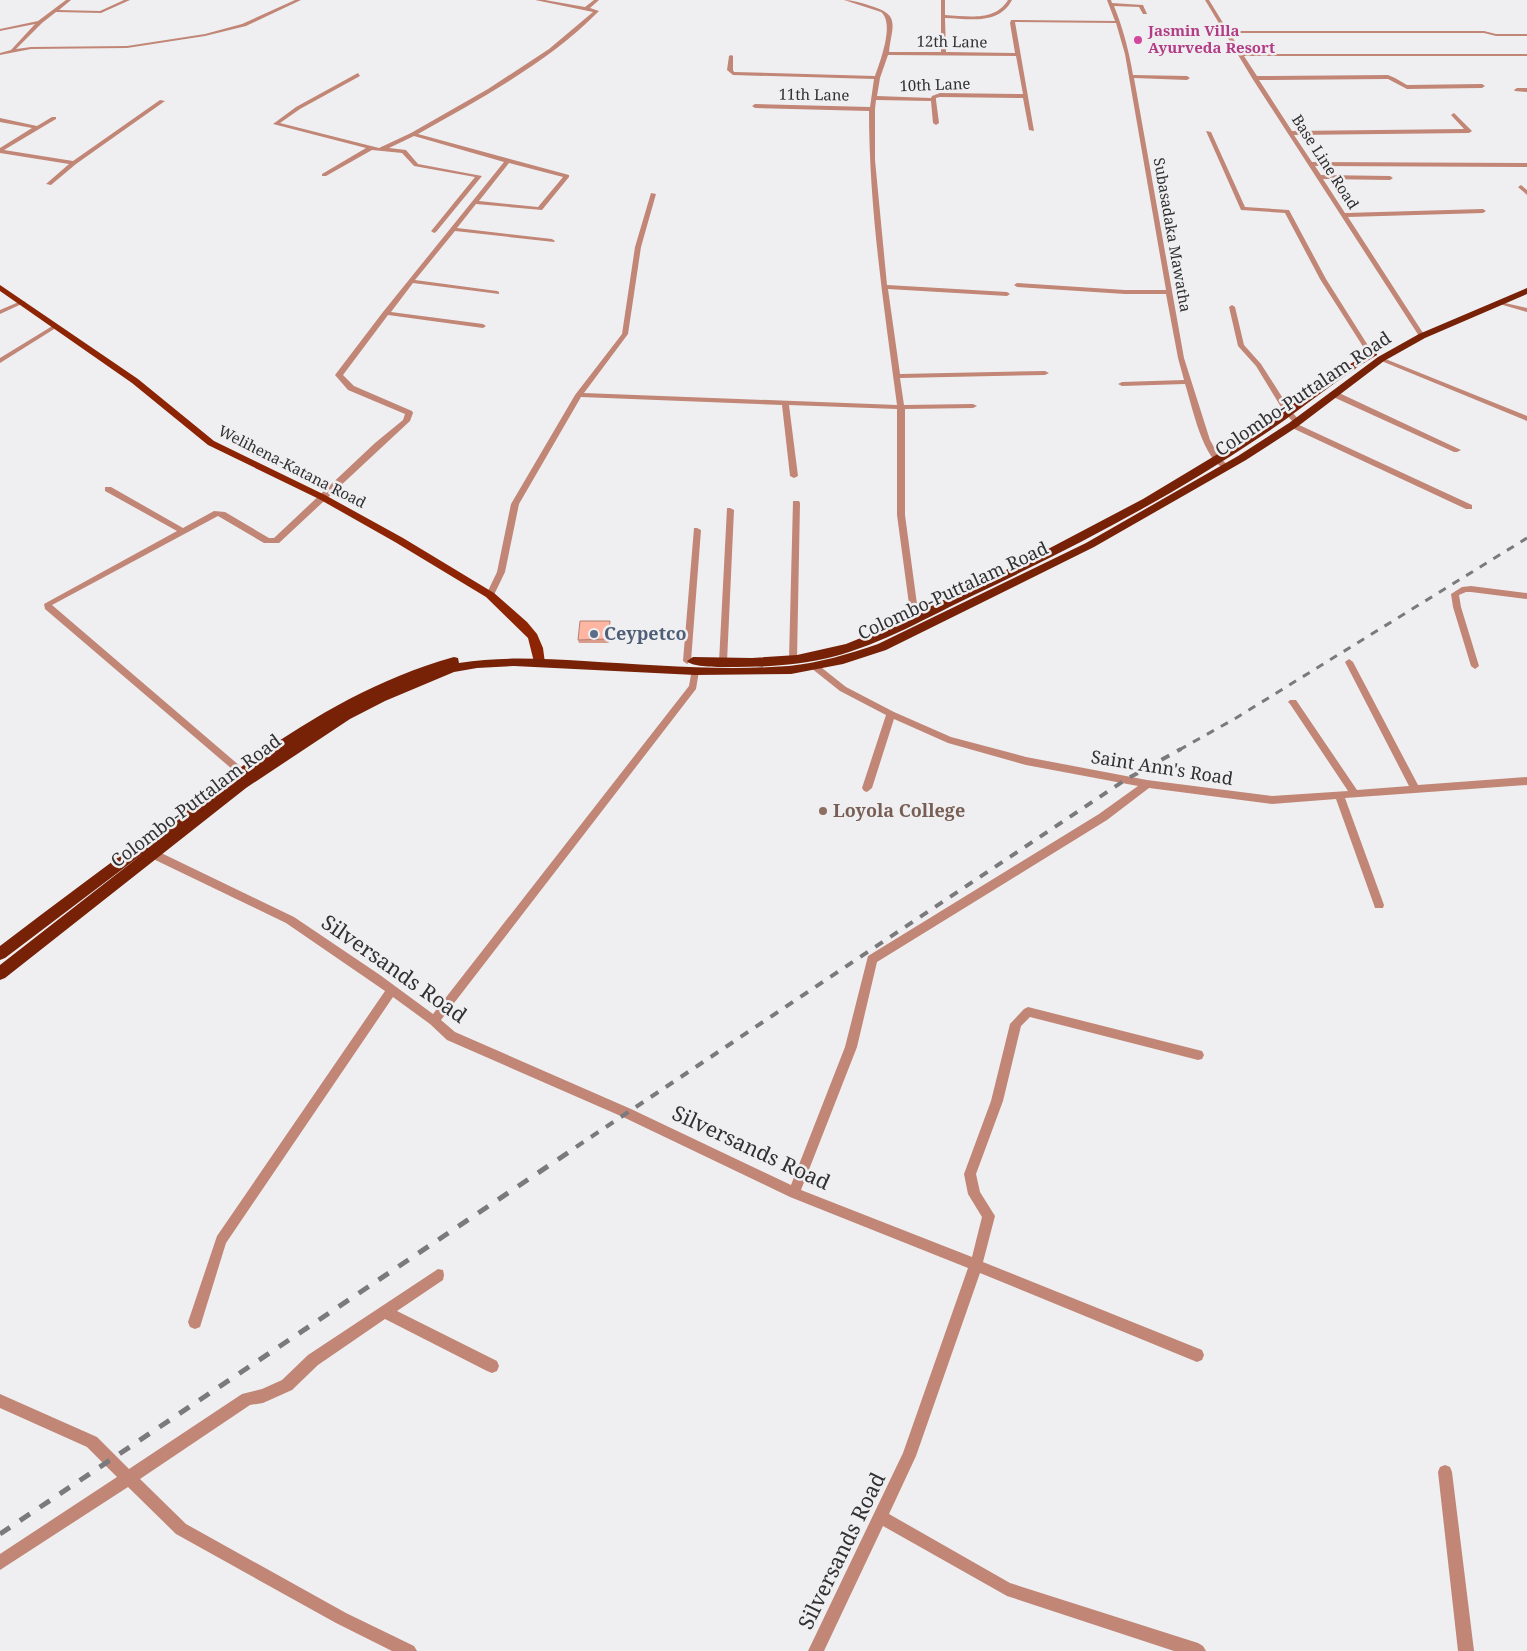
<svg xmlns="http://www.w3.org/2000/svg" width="1527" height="1651" font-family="'Noto Serif',serif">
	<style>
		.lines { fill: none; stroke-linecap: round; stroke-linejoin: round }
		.minor { fill: #c18676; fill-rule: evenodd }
		.primary { fill: #8d2504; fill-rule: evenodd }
		.trunk { fill: #772107; fill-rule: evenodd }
		.rail-far2 { stroke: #7a7a7c; stroke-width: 3; stroke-dasharray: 8 8; stroke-linecap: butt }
		.rail-far1 { stroke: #7a7a7c; stroke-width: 4; stroke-dasharray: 9 9; stroke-linecap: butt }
		.rail { stroke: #7a7a7c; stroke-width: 5; stroke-dasharray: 12 12; stroke-linecap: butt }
		.wall { fill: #da9d8c }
		.building { fill: #feb6a3; stroke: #b27f72 }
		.hotel-dot { fill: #d1479c; stroke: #efeff2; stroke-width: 2 }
		.service-dot { fill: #5c6f8a; stroke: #efeff2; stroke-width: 2 }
		.education-dot { fill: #8d6e63; stroke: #efeff2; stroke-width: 2 }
		.labels { text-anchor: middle; stroke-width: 5; stroke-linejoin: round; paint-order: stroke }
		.far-hotel-label { font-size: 15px; font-weight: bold; fill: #b23c85; stroke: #efeff2; text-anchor: start }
		.far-street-label { font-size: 15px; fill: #313132; stroke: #efeff2 }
		.street-label { font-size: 18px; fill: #313132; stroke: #efeff2 }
		.service-label { font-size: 18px; font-weight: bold; fill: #4e5e75; stroke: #efeff2; text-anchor: start }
		.education-label { font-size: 18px; font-weight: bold; fill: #785e54; stroke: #efeff2; text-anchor: start }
		.near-street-label { font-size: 21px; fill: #313132; stroke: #efeff2 }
	</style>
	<rect width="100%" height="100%" fill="#efeff2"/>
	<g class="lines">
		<path class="minor" d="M66,0H71L59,10L100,11L124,0H130L101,13L56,12L42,23L16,49L31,47L127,46L205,34L242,24L295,0H301L246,26L205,36L127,48L31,49L0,55V53L11,50L35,24L0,31V29L38,21Z
			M535,0H545L585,7L594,0H599L590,8L599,11C548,63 481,98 418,134L569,175V177L542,210L476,204L457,228L552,239L555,241L554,242L455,231L415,280L497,291L499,292V294L413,283L391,312L483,324L486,326L483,328L388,315L343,375L354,386L412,411L413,413L410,421L279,543H264L218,516L52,605L247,772L245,775H239L45,609L44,604L177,531L105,491V487H111L183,528L214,511L225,512L269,538H274L375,443L403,420L405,414L348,390L335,375L383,312L504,162L414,136L389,148L406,150L418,164L482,176L436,232L434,233L431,231L432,230L475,177L414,166L402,153L372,150L326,176H322V174L366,148L273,124L296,107L358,73L360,76L300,109L280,123L379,148L411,133L488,89L549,49L593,12ZM509,163L563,177L538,207L479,201Z
			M844,0C853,0 862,3 871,6C901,15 892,25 889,52H941V0H945V15C967,16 995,22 1008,0H1012C999,25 970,19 945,18L946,52L1015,53L1010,23L1011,20L1115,21L1107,0H1111L1112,3L1143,5L1147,14H1143L1139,7L1114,6C1123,28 1129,51 1133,75L1187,76L1190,78L1187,80L1134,78L1184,358L1210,440L1220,458L1231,468L1227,470C1202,460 1193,408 1185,384L1122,386L1118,384L1122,382L1184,380L1178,358L1166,294H1125L1017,287L1014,285L1017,283L1125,290H1166L1125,54L1116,23L1015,22L1034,131L1029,130L1023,98L940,97L936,98V100L939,123L936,125L933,123L931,101L876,100L875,109V160L887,285L1007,292L1010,294L1007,296L888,289L900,374L1045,371L1049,373L1045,375L900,378L904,405L973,404L977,406L973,408L905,409V515L919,619L918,621L915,622L911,619L897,515V409L789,405L798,476L794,478L790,476L782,405L581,397L519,504L505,572L493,597H487L486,595L497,572L511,504L575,395L622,334L635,247L651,193L656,194L641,247L628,334L584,393L897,405C884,307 869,209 869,111L755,108L752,106L755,104L870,107L874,79L733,75L727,70L729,56L731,55L733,56V70L734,72L875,76C880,62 895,23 881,12ZM888,55L1016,56L1023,94L940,93L932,96L931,98L877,96L880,78Z
			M1205,0H1209L1228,31H1484L1496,34H1527V36H1496L1484,33H1230L1242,54H1527V56H1244L1257,76L1388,75L1395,78L1407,85L1482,84L1485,86L1482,88L1407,89L1388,79L1259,80L1292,131L1464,129L1451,115L1454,113L1472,131L1469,133L1294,135L1312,162L1527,163V167L1315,166L1321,175L1390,176L1393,178L1390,180L1323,179L1345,213L1483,209L1486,211L1483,213L1348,217L1425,336L1424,337L1419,336L1252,78Z
			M1517,88H1527V92L1515,91L1514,90Z
			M160,100L165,101L76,164L51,185L46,184L69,164L0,153V148L32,128L0,122V118L37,126L52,117H56V119L4,150L73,161Z
			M1206,131L1211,132L1245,207L1289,210L1326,279L1374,355L1373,356H1369L1320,279L1285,213L1241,210Z
			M1521,185L1527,190V195L1518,187Z
			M21,301L26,302L0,314V310Z
			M1496,301L1527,308V312L1496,303Z
			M1232,305L1235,307L1244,345L1261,364L1291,411L1301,422L1297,424L1472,505V509H1466L1290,427V423H1294L1284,412L1256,366L1238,346L1229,307Z
			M54,325L59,326L0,363V358Z
			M1379,358H1383L1527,416V421L1379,360Z
			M1331,392H1337L1461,450L1457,452H1454L1331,396Z
			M793,501H799L800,503L797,659L793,662L789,659Z
			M727,508H730L734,510L727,662L723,665L719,662Z
			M694,528H697L701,530L691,661L687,664L683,661Z
			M1471,586L1527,593V599L1471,592H1466L1459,595L1461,607L1479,666L1475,669L1471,666L1453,607L1451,594L1462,587Z
			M1349,659L1353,662L1418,785L1527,777V785L1345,798L1384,905L1383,908H1375L1374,905L1336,799L1272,804L1149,788L1107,820L877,962L857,1047L801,1190L972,1257L982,1217L968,1194L964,1174L991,1101L1010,1024L1024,1009L1028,1007L1202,1051L1204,1055L1202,1059L1198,1060L1030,1017L1021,1026L1003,1101L976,1174L980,1192L995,1216L983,1262L1202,1350L1204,1355L1202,1360L1197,1362L980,1273L916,1456L889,1514L1010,1583L1198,1643L1203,1646L1206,1651H1174L1007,1596L883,1526L824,1651H808L903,1453L968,1268L790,1197L623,1117L447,1040L430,1024L393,997L226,1243L200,1327L195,1329L190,1327L188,1322L217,1236L385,991L286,923L147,856L146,853L147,850H155L294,917L380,975L433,1014L689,686L692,669H698L699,671L696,689L441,1020L455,1032L631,1109L791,1185L845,1047L868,956L1099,814L1138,786L1026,765L948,743L894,719L872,788L867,792L864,791L862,788L886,715L840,691L811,668L810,666L811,664H817L846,687L894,712L951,737L1026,757L1147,780L1272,796L1348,791L1290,704L1288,702L1290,700H1296L1357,790L1409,786L1345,662Z
			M438,1269L443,1270L444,1275L443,1280L397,1311L497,1361L499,1366L497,1371L492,1373L487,1371L385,1319L318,1365L292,1390L263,1403L250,1405L140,1479L186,1524L346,1613L414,1646L417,1651H392L336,1623L176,1534L128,1487L0,1570V1554L117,1477L87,1447L0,1408V1394L97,1437L129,1469L242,1394L262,1389L282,1380L308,1355Z
			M1445,1465L1450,1467L1452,1472L1474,1651H1458L1438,1472L1440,1467Z"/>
		<path class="primary" d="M0,285L138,379L214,441L325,495L403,538L494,593L527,622L537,634L543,648L545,663L543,666H535L528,638L486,597L395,542L319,499L208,445L132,383L0,291Z"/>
		<path class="trunk" d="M1527,288V294L1425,338L1384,361L1297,427L1246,460L1094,547L886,650L843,664L791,674L695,675L514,666L477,668L454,672L385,701L350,719L246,788L5,978L0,980V965L145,852L5,958L0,960V946C56,903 113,861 170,819C259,753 346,687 454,657L458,658L459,663C501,656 542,659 584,661C652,665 721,671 789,666C819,663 849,654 878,644L1086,543L1238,456L1289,423L1378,357L1419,334Z
			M1374,350L1377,351V355C1336,379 1300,411 1260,437C1169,498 1072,548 974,595C928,617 882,644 832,657C800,665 768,667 735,667C725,667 692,668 687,661L693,657L752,658L797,655L846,644L883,629L1031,558L1143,499L1251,434L1340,370Z"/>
		<path class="rail-far2" d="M1179,750L1236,718L1527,538"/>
		<path class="rail-far1" d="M576,1147L1125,780L1181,749"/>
		<path class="rail" d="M0,1534L578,1146"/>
	</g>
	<path class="wall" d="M610,624L609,643H579L578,640Z"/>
	<path class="building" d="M580,621H610L608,639L578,640Z"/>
	<circle class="hotel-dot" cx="1138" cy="40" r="5"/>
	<circle class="service-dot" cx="594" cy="634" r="5"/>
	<circle class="education-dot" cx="823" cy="811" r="5"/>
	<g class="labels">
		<g class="far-hotel-label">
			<text x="1148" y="36">Jasmin Villa<tspan x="1148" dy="17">Ayurveda Resort</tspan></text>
		</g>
		<g class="far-street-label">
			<text transform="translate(952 42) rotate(1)" y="5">12th Lane</text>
			<text transform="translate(935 85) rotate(-2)" y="5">10th Lane</text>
			<text transform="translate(814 95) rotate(1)" y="5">11th Lane</text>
			<text transform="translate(1325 162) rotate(57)" y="5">Base Line Road</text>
			<text transform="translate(1172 235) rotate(80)" y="5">Subasadaka Mawatha</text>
			<text transform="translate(292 467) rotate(27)" y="5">Welihena-Katana Road</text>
		</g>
		<g class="street-label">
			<text transform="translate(1303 394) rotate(-34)" y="6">Colombo-Puttalam Road</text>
			<text transform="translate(953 591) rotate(-25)" y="6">Colombo-Puttalam Road</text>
			<text transform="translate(1162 768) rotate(9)" y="6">Saint Ann's Road</text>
			<text transform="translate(196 801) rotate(-37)" y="6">Colombo-Puttalam Road</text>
		</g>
		<g class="service-label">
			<text x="604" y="640">Ceypetco</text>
		</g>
		<g class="education-label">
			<text x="833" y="817">Loyola College</text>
		</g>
		<g class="near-street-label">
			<text transform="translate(394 969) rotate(35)" y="7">Silversands Road</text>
			<text transform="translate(751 1148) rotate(25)" y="7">Silversands Road</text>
			<text transform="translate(842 1551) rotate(-64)" y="7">Silversands Road</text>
		</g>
	</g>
</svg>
